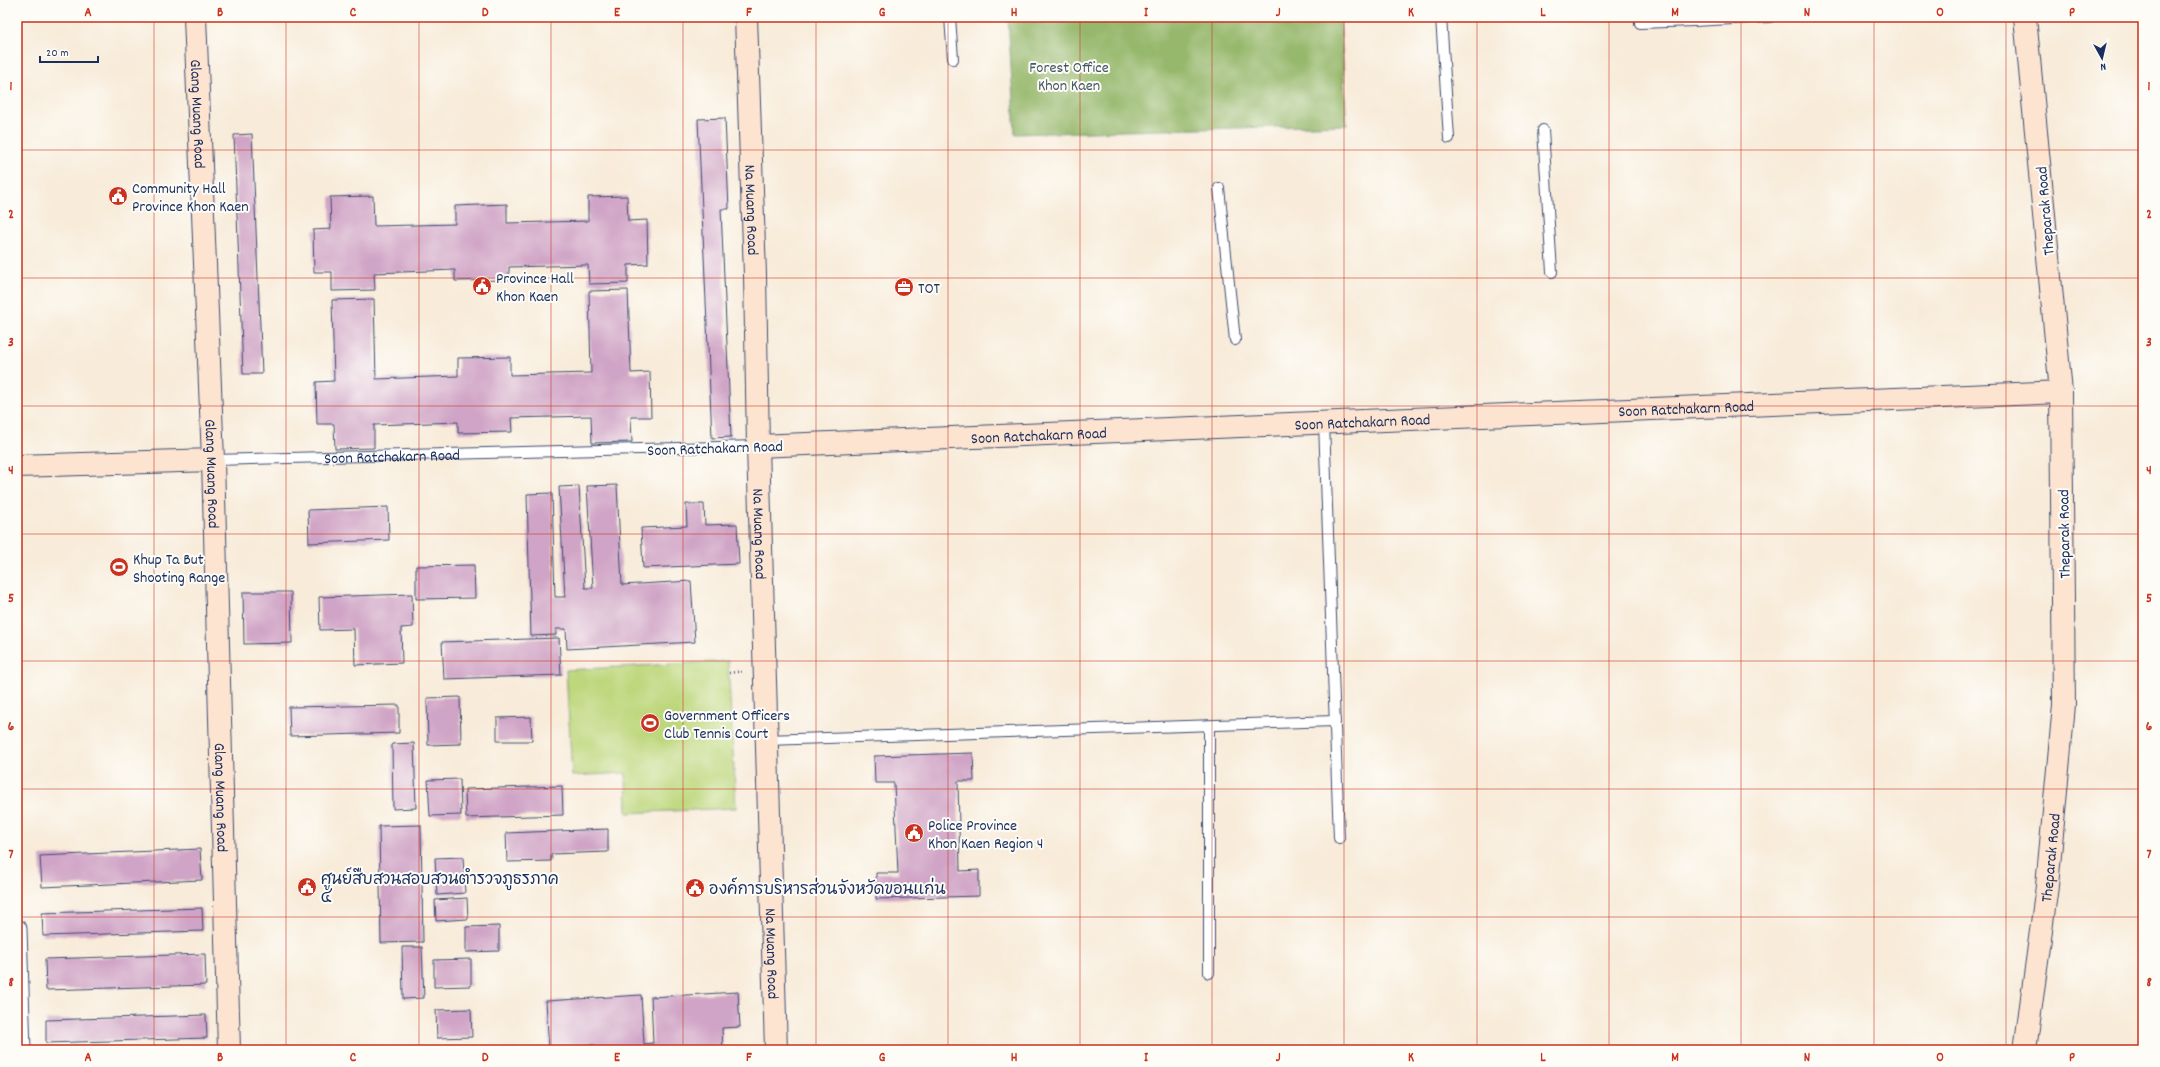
<svg xmlns="http://www.w3.org/2000/svg" width="2160" height="1067" font-family="Dekko,'Playpen Sans Thai',sans-serif">
	<style>
		.green { fill: #bdd77c; stroke: #6c836d }
		.forest { fill: #96b86c; stroke: #587465 }
		.building { fill: #d0a4c6 }
		.lines { fill: none; stroke-linecap: round; stroke-linejoin: round }
		.lane-casing { stroke: #3c4b70; stroke-width: 12 }
		.street-casing { stroke: #3c4b70; stroke-width: 21 }
		.secondary-casing { stroke: #3c4b70; stroke-width: 24 }
		.path { stroke: #3c4b70; stroke-width: 2.5; stroke-dasharray: 1 3; stroke-linecap: butt }
		.lane { stroke: #fff; stroke-width: 10 }
		.street { stroke: #fff; stroke-width: 19 }
		.secondary { stroke: #fde4d1; stroke-width: 22 }
		.grid { fill: none; stroke: #c8321e; stroke-width: 1; stroke-opacity: 0.55 }
		.labels { text-anchor: middle; stroke-width: 4; stroke-linejoin: round; paint-order: stroke }
		.park-label { font-size: 16px; fill: #445966; stroke: #fdfcf7 }
		.street-label { font-size: 16px; fill: #1b2f5e; stroke: #fdfcf7 }
		.poi-label { font-size: 16px; fill: #1b2f5e; stroke: #fdfcf7; text-anchor: start }
		.neatline { fill: none; stroke: #c8321e; stroke-width: 1.5 }
		.grid-label { font-size: 13px; text-anchor: middle; font-weight: bold; fill: #c8321e }
	</style>
	<rect width="100%" height="100%" fill="#fdfcf7"/>
	<filter id="ink" filterUnits="userSpaceOnUse"><feTurbulence type="fractalNoise" baseFrequency=".025" numOctaves="2"/><feDisplacementMap in="SourceGraphic" scale="8" xChannelSelector="R" yChannelSelector="G"/><feConvolveMatrix kernelMatrix="1 2 1 2 8 2 1 2 1" color-interpolation-filters="sRGB"/></filter>
	<filter id="wash" filterUnits="userSpaceOnUse"><feTurbulence type="fractalNoise" baseFrequency=".012" numOctaves="4" result="noise"/><feDisplacementMap in="SourceGraphic" scale="16" xChannelSelector="R" yChannelSelector="G"/><feGaussianBlur stdDeviation="0.9" result="paint"/><feColorMatrix in="noise" values="0 0 0 0 0 0 0 0 0 0 0 0 0 0 0 0 0 1.4 0 .05"/><feComposite in="paint" operator="in"/></filter>
	<g filter="url(#wash)">
		<rect width="100%" height="100%" fill="#f8ebd9"/>
		<path class="green" d="M728,661L736,808L627,813L626,773L572,776L566,670Z"/>
		<path class="forest" d="M1008,17H1340L1347,125L1015,134Z"/>
		<g id="blocks">
			<path class="building" d="M725,118L729,209H721L731,437L712,438L698,119Z
				M252,134L262,374H243L234,135Z
				M373,196L374,226L455,224V206L507,204V223L588,221V197L627,196L628,221L647,220L648,264L628,265V283L589,284L588,265L509,267V280L455,281V270L374,273L375,290L332,291V272H314L313,230L331,229L330,197Z
				M628,290L631,373L650,372L651,417H631L632,442L592,443L591,416L511,418L512,432L458,433V422L374,425V448L335,449L334,424H317L316,382L334,381L332,300L374,299L376,379L458,376V358L510,357V375L591,373L589,291Z
				M617,485L622,585L691,581L695,642L567,649L566,629H556V635L531,636L527,494L552,493L555,597H565L559,487L579,486L585,588H593L587,486Z
				M686,504H704L705,525L737,524L739,564L643,568L641,528L687,526Z
				M388,507L389,540L309,543L308,510Z
				M474,565L475,598L416,599V566Z
				M243,592H291L292,643L244,644Z
				M412,594L413,627L401,628L402,663L355,665L354,629L320,630L319,597Z
				M559,638L561,675L444,679L442,642Z
				M460,697L461,744L428,745L427,698Z
				M399,705V733L290,736L289,707Z
				M531,717L532,741H497V718Z
				M414,743L416,808L393,809L392,744Z
				M973,753L974,781H958L960,871L979,870V896L876,899V873H898L894,783H875L874,756Z
				M460,779L461,815L430,816L428,780Z
				M562,786L563,815L466,818L465,789Z
				M421,825L423,942L381,943L379,826Z
				M608,829V852L551,854V861L507,862L506,833Z
				M200,849L202,880L42,887L40,856Z
				M463,857L465,893L437,895L435,858Z
				M467,898L468,919L436,921L435,900Z
				M202,908L203,931L43,936L42,913Z
				M499,926V951L466,952V927Z
				M402,947H422L424,998L403,999Z
				M205,954L206,985L46,990L45,959Z
				M471,959V986L434,987V960Z
				M738,992L740,1027L722,1028L723,1050H596L595,1045H586V1050H549L546,1001L641,995L644,1044L653,1043L651,997Z
				M471,1009L472,1037L437,1038L436,1010Z
				M206,1015L207,1038L46,1043V1020Z"/>
		</g>
	</g>
	<g filter="url(#ink)">
		<use href="#blocks" fill-opacity="0" stroke="#3c4b70" stroke-width="1"/>
		<g class="lines">
			<g class="lane-casing">
				<g id="lane">
					<path d="M950,17L953,59"/>
					<path d="M1441,17L1449,138"/>
					<path d="M1640,17V23L1693,21"/>
					<path d="M1693,17V21L1770,17"/>
					<path d="M1543,130L1552,272"/>
					<path d="M1219,188L1235,340"/>
					<path d="M1324,423L1339,838"/>
					<path id="s1" d="M213,460L758,446"/>
					<path d="M1209,726V973"/>
					<path d="M766,740L1335,721"/>
				</g>
			</g>
			<g class="street-casing">
				<path id="street" d="M17,929L21,1050"/>
			</g>
			<g class="secondary-casing">
				<g id="secondary">
					<path id="s2" d="M195,17L213,460L229,1050"/>
					<path id="s3" d="M746,17L755,275L758,446L776,1050"/>
					<path id="s4" d="M758,446L2061,392"/>
					<path d="M17,466L213,460"/>
					<path id="s5" d="M2025,1050L2047,886L2064,705L2061,392L2025,17"/>
				</g>
			</g>
			<path class="path" d="M729,673L744,671"/>
			<use href="#lane" class="lane"/>
			<use href="#street" class="street"/>
			<use href="#secondary" class="secondary"/>
		</g>
	</g>
	<path class="grid" d="M154,17V1050M286,17V1050M419,17V1050M551,17V1050M683,17V1050M816,17V1050M948,17V1050M1080,17V1050M1212,17V1050M1344,17V1050M1477,17V1050M1609,17V1050M1741,17V1050M1874,17V1050M2006,17V1050M17,150H2143M17,278H2143M17,406H2143M17,534H2143M17,661H2143M17,789H2143M17,917H2143"/>
	<defs>
		<g id="civic-disc" transform="scale(1)"><circle r="9.5" fill="#c8321e" stroke="#fdfcf7"/><path d="M-.6-6.5H3V-4.5H.6V-3L4-1V1h2V6H-6V1h2V-1L-.6-3ZM-1.2 2.5V6h2.4V2.5Z" fill="#fff"/></g>
		<g id="office-disc" transform="scale(1)"><circle r="9.5" fill="#c8321e" stroke="#fdfcf7"/><path d="M-6-3h4V-5.5h4V-3h4V5H-6ZM-1-4.5V-3h2v-1.5ZM-6 0V1H6V0Z" fill="#fff"/></g>
		<g id="stadium-disc" transform="scale(1)"><circle r="9.5" fill="#c8321e" stroke="#fdfcf7"/><path d="M0-5a6.5 5 0 1 0 0 10a6.5 5 0 1 0 0-10ZM-3.5-1.8h7v3.6h-7Z" fill="#fff"/></g>
	</defs>
	<g fill-rule="evenodd">
		<use href="#civic-disc" x="118" y="196"/>
		<use href="#civic-disc" x="482" y="286"/>
		<use href="#office-disc" x="904" y="287"/>
		<use href="#stadium-disc" x="119" y="567"/>
		<use href="#stadium-disc" x="650" y="723"/>
		<use href="#civic-disc" x="914" y="833"/>
		<use href="#civic-disc" x="307" y="887"/>
		<use href="#civic-disc" x="695" y="888"/>
	</g>
	<g class="labels">
		<g class="park-label">
			<text x="1069" y="72">Forest Office<tspan x="1069" dy="18">Khon Kaen</tspan></text>
		</g>
		<g class="street-label">
			<text dy="6" stroke="none"><textPath href="#s2" startOffset="97">Glang Muang Road</textPath></text>
			<text dy="6" stroke="none"><textPath href="#s3" startOffset="193">Na Muang Road</textPath></text>
			<text transform="translate(2044 211) rotate(-95)" y="6">Theparak Road</text>
			<text dy="6" stroke="none"><textPath href="#s4" startOffset="929">Soon Ratchakarn Road</textPath></text>
			<text dy="6" stroke="none"><textPath href="#s4" startOffset="605">Soon Ratchakarn Road</textPath></text>
			<text dy="6" stroke="none"><textPath href="#s4" startOffset="281">Soon Ratchakarn Road</textPath></text>
			<text transform="translate(715 447) rotate(-2)" y="6">Soon Ratchakarn Road</text>
			<text dy="6" stroke="none"><textPath href="#s1" startOffset="179">Soon Ratchakarn Road</textPath></text>
			<text dy="6" stroke="none"><textPath href="#s2" startOffset="457">Glang Muang Road</textPath></text>
			<text dy="6" stroke="none"><textPath href="#s3" startOffset="517">Na Muang Road</textPath></text>
			<text transform="translate(2063 534) rotate(-91)" y="6">Theparak Road</text>
			<text dy="6" stroke="none"><textPath href="#s2" startOffset="781">Glang Muang Road</textPath></text>
			<text dy="6" stroke="none"><textPath href="#s5" startOffset="194">Theparak Road</textPath></text>
			<text dy="6" stroke="none"><textPath href="#s3" startOffset="937">Na Muang Road</textPath></text>
		</g>
		<g class="poi-label">
			<text x="132" y="193">Community Hall<tspan x="132" dy="18">Province Khon Kaen</tspan></text>
			<text x="496" y="283">Province Hall<tspan x="496" dy="18">Khon Kaen</tspan></text>
			<text x="918" y="293">TOT</text>
			<text x="133" y="564">Khup Ta But<tspan x="133" dy="18">Shooting Range</tspan></text>
			<text x="664" y="720">Government Officers<tspan x="664" dy="18">Club Tennis Court</tspan></text>
			<text x="928" y="830">Police Province<tspan x="928" dy="18">Khon Kaen Region 4</tspan></text>
			<text x="321" y="884">ศูนย์สืบสวนสอบสวนตำรวจภูธรภาค<tspan x="321" dy="18">๔</tspan></text>
			<text x="709" y="894">องค์การบริหารส่วนจังหวัดขอนแก่น</text>
		</g>
	</g>
	<rect width="2160" height="1067" fill="none" stroke="#fdfcf7" stroke-width="44"/>
	<g transform="translate(2102 58) rotate(172)" stroke="#fdfcf7" stroke-width="3" paint-order="stroke">
	<path d="M0-3L7 15L0 10L-7 15Z" fill="#1b2f5e"/>
	<text y="-6" font-size="11" font-weight="bold" text-anchor="middle" fill="#1b2f5e">N</text>
	</g>
	<path d="M40 56v6h58v-6" fill="none" stroke="#1b2f5e" stroke-width="2"/>
	<text x="46" y="56" font-size="12" fill="#1b2f5e" stroke="#fdfcf7" stroke-width="3" paint-order="stroke">20 m</text>
	<rect x="22" y="22" width="2116" height="1023" class="neatline"/>
	<g class="grid-label">
		<text x="88" y="16">A</text>
		<text x="220" y="16">B</text>
		<text x="353" y="16">C</text>
		<text x="485" y="16">D</text>
		<text x="617" y="16">E</text>
		<text x="749" y="16">F</text>
		<text x="882" y="16">G</text>
		<text x="1014" y="16">H</text>
		<text x="1146" y="16">I</text>
		<text x="1278" y="16">J</text>
		<text x="1411" y="16">K</text>
		<text x="1543" y="16">L</text>
		<text x="1675" y="16">M</text>
		<text x="1807" y="16">N</text>
		<text x="1940" y="16">O</text>
		<text x="2072" y="16">P</text>
		<text x="11" y="90">1</text>
		<text x="2149" y="90">1</text>
		<text x="11" y="218">2</text>
		<text x="2149" y="218">2</text>
		<text x="11" y="346">3</text>
		<text x="2149" y="346">3</text>
		<text x="11" y="474">4</text>
		<text x="2149" y="474">4</text>
		<text x="11" y="602">5</text>
		<text x="2149" y="602">5</text>
		<text x="11" y="730">6</text>
		<text x="2149" y="730">6</text>
		<text x="11" y="858">7</text>
		<text x="2149" y="858">7</text>
		<text x="11" y="986">8</text>
		<text x="2149" y="986">8</text>
		<text x="88" y="1061">A</text>
		<text x="220" y="1061">B</text>
		<text x="353" y="1061">C</text>
		<text x="485" y="1061">D</text>
		<text x="617" y="1061">E</text>
		<text x="749" y="1061">F</text>
		<text x="882" y="1061">G</text>
		<text x="1014" y="1061">H</text>
		<text x="1146" y="1061">I</text>
		<text x="1278" y="1061">J</text>
		<text x="1411" y="1061">K</text>
		<text x="1543" y="1061">L</text>
		<text x="1675" y="1061">M</text>
		<text x="1807" y="1061">N</text>
		<text x="1940" y="1061">O</text>
		<text x="2072" y="1061">P</text>
	</g>
</svg>
